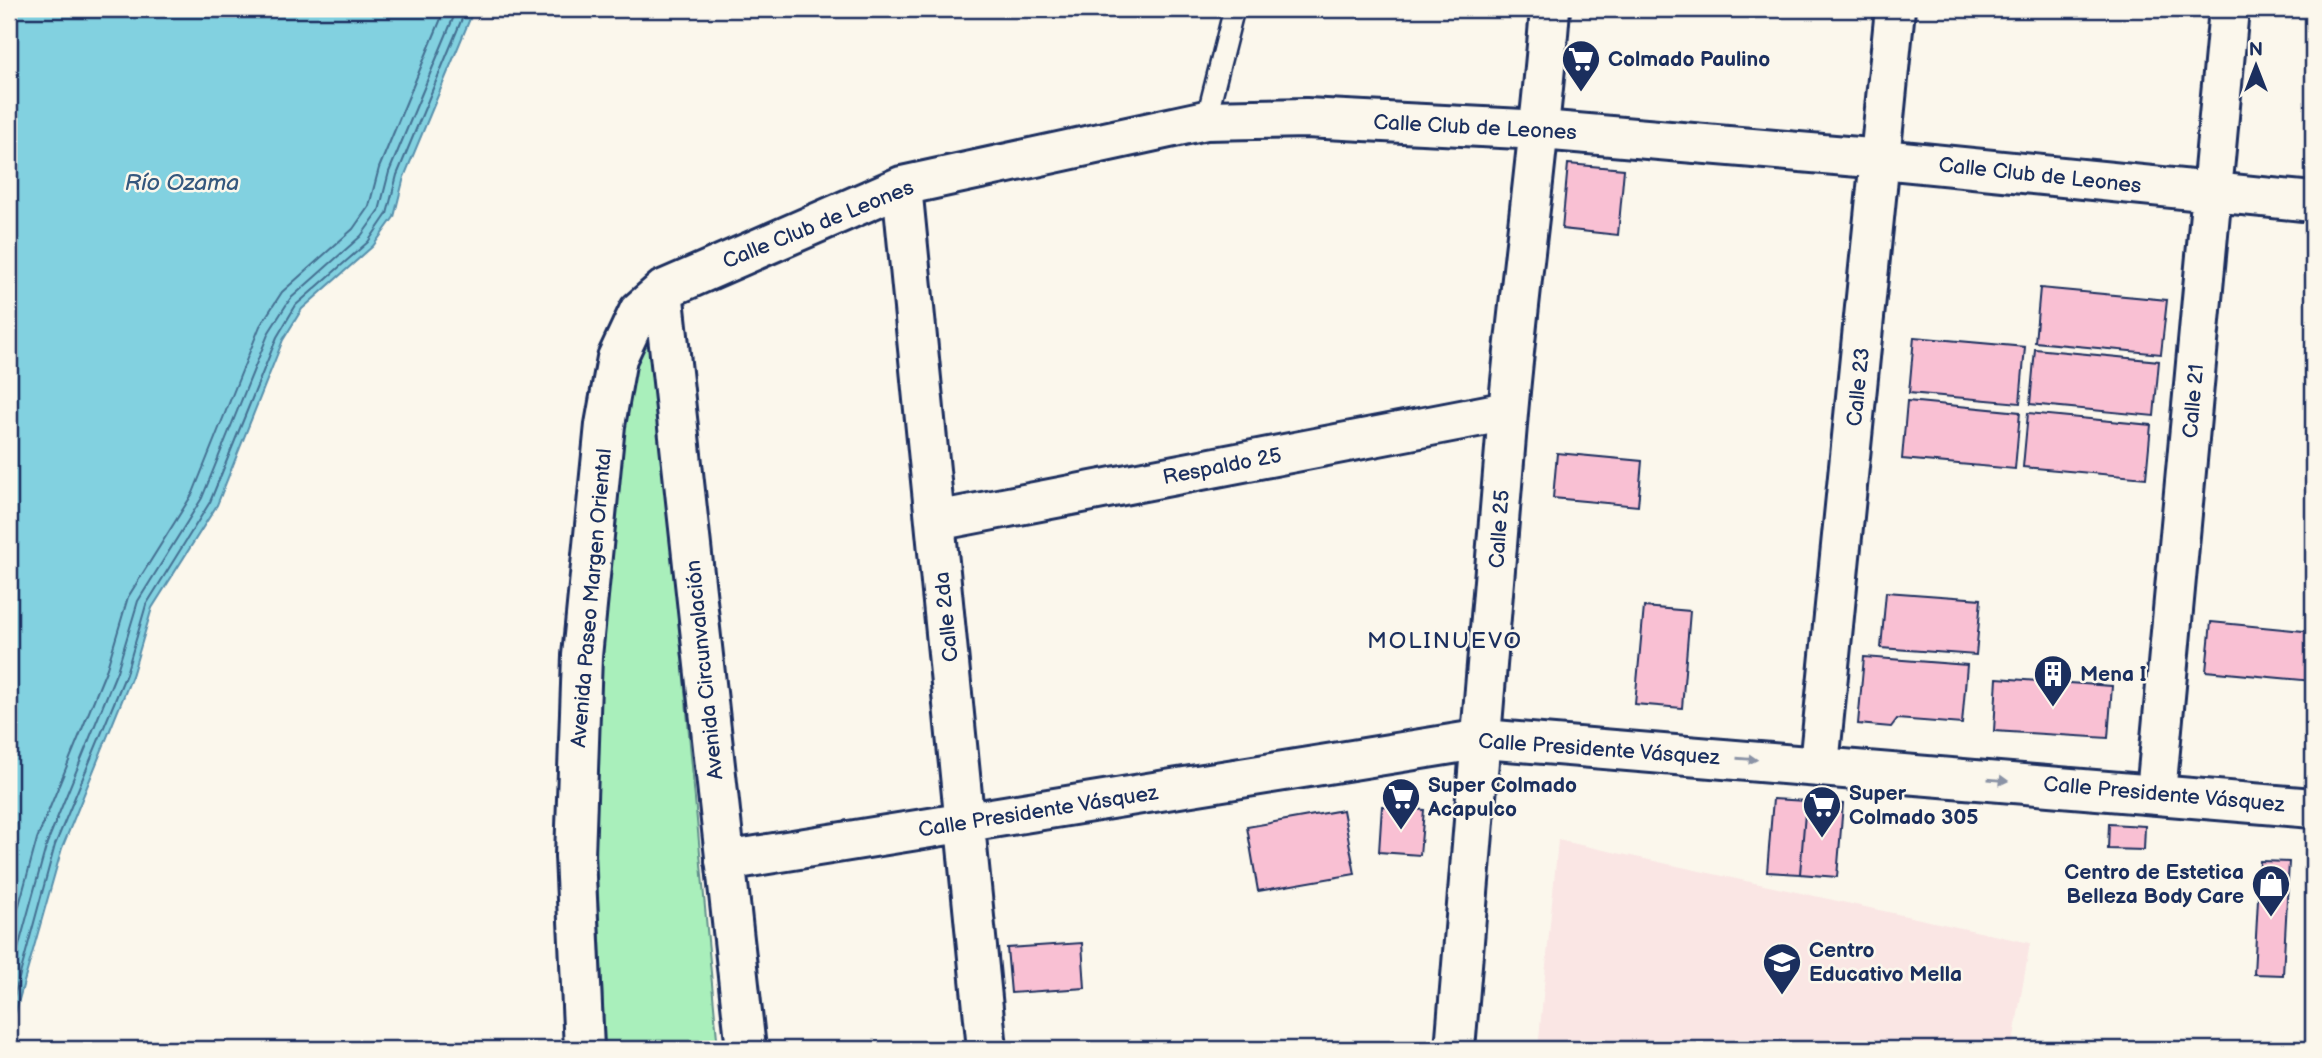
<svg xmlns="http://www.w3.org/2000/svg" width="2322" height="1058" font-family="'Balsamiq Sans',sans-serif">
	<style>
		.built { fill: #fae6e4 }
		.green { fill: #a9efbb; stroke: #628f8c; stroke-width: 2 }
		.water { fill: #82d1e0; stroke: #5990ac; stroke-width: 2 }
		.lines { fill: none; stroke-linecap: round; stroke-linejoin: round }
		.shore { stroke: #447092; stroke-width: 2 }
		.building { fill: #f9c0d3; stroke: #1b2f5e; stroke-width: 2 }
		.service-casing { stroke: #1b2f5e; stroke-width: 24 }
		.minor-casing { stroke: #1b2f5e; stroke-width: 44 }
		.tertiary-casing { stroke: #1b2f5e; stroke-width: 44 }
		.service { stroke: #fbf7ec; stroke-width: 19 }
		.minor { stroke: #fbf7ec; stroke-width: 38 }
		.tertiary { stroke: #fbf7ec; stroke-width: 38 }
		.oneway { fill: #8b93a5 }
		.labels { text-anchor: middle; stroke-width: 5; stroke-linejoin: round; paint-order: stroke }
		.poi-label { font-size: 21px; font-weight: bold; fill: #1b2f5e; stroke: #fbf7ec; text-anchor: start }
		.street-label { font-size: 21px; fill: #1b2f5e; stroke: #fbf7ec }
		.water-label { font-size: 23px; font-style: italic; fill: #35587e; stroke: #fbf7ec }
		.neighbourhood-label { font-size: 23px; letter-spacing: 2px; fill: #1b2f5e; stroke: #fbf7ec }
	</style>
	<rect width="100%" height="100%" fill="#fbf7ec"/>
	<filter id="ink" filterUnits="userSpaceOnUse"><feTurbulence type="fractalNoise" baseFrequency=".0143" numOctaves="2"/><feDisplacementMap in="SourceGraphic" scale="14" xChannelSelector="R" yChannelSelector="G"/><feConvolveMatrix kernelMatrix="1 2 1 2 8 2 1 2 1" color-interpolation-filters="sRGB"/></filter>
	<g filter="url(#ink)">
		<path class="built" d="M1558,840L2030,943L2012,1049H1538Z"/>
		<path class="green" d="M652,331L718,1049H605L592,760L631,368Z"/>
		<path class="water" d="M9,9H474L404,177L394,217L373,246L302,309L283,340L217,505L152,608L132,676L62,848L9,1035Z"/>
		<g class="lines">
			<path class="shore" d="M9,942L37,839L107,668L128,597L193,493L260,326L282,292L353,229L369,206L379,168L445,9
				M9,982L47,843L117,671L138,601L202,498L269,332L290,299L361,236L379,211L389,172L457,9
				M9,1015L55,845L126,674L146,605L210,502L277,337L296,305L368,242L387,214L397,175L466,9"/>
		</g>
		<path class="building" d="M1568,164L1624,169L1618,235L1562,229Z
			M2040,288L2167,300L2161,354L2035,342Z
			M1914,337L2025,347L2020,403L1909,393Z
			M2035,349L2159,361L2154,416L2030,404Z
			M1907,401L2020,412L2015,469L1902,459Z
			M2028,413L2151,425L2146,478L2023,467Z
			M1557,453L1642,461L1638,506L1553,498Z
			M1886,592L1981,599L1976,655L1881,648Z
			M1644,607L1690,611L1682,708L1635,704Z
			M2211,622L2313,632V681L2206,671Z
			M1864,657L1967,665L1962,724L1897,719L1891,727L1858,724Z
			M1997,678L2112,686L2108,738L1994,731Z
			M1773,799L1806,801L1800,874L1767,872Z
			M1806,801L1843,804L1837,877L1800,874Z
			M1382,806L1424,810L1420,855L1379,852Z
			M1343,810L1355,874L1258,891L1247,827Z
			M2109,824L2145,826L2144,850L2108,849Z
			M2260,861L2289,862L2283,975L2254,974Z
			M1082,943L1085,988L1011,993L1007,948Z"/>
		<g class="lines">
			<g class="service-casing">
				<path id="service" d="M1206,120L1234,9"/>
			</g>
			<g class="minor-casing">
				<path id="minor" d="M902,186L987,1049
					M663,290L746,1049
					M936,521L1508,411
					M1819,765L1895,9
					M2156,793L2229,9
					M725,861L1483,739
					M584,1049L575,856L582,656L605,425L617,358L639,311L663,290L902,186L1206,120L1306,118L1541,130L1882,159L2313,202
					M1455,1049C1474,837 1489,625 1508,413C1520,278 1540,144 1550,9"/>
			</g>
			<g class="tertiary-casing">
				<path id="tertiary" d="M1483,739L2313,808"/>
			</g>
			<use href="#service" class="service"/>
			<use href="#minor" class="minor"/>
			<use href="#tertiary" class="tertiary"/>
		</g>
		<defs><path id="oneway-solid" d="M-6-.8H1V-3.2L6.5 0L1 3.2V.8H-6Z" transform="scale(1.75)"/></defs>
		<g class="oneway">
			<use href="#oneway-solid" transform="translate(1747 759) rotate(4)"/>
			<use href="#oneway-solid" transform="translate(1998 780) rotate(5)"/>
		</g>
	</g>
	<defs>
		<g id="supermarket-pin" transform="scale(2.0125)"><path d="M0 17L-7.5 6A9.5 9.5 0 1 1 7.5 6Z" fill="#1b2f5e" stroke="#fbf7ec"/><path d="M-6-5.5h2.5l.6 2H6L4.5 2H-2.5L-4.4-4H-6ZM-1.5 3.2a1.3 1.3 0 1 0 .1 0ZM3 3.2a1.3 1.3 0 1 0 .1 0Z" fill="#fff"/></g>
		<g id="building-pin" transform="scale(2.0125)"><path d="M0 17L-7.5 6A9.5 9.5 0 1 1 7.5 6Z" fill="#1b2f5e" stroke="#fbf7ec"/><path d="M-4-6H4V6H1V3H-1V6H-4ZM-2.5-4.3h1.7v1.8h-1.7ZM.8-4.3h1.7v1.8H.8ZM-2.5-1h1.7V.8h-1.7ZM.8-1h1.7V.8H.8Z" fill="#fff"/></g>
		<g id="shop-pin" transform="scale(2.0125)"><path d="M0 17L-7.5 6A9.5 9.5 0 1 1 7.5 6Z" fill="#1b2f5e" stroke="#fbf7ec"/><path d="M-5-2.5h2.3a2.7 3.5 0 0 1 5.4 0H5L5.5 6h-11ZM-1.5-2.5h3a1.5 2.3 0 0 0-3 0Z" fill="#fff"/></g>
		<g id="school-pin" transform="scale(2.0125)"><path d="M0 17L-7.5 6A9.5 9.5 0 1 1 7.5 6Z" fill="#1b2f5e" stroke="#fbf7ec"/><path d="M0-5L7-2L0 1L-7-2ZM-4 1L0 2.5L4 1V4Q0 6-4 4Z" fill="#fff"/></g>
	</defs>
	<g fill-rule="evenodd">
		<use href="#supermarket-pin" x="1581" y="59"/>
		<use href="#building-pin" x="2053" y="674"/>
		<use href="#supermarket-pin" x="1401" y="797"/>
		<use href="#supermarket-pin" x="1822" y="805"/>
		<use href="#shop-pin" x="2271" y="884"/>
		<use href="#school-pin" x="1782" y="962"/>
	</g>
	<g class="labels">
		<g class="poi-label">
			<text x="1608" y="66">Colmado Paulino</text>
			<text x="2080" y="681">Mena I</text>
			<text x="1428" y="792">Super Colmado<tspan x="1428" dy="24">Acapulco</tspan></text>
			<text x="1849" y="800">Super<tspan x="1849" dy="24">Colmado 305</tspan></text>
			<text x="2244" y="879" text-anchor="end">Centro de Estetica<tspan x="2244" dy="24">Belleza Body Care</tspan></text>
			<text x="1809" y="957">Centro<tspan x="1809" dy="24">Educativo Mella</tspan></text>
		</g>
		<g class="street-label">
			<text transform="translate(1475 127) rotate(3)" y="7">Calle Club de Leones</text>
			<text transform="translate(2040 175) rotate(6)" y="7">Calle Club de Leones</text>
			<text transform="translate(818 224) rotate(-22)" y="7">Calle Club de Leones</text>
			<text transform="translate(1858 387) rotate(-84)" y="7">Calle 23</text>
			<text transform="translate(2193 401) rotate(-85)" y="7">Calle 21</text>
			<text transform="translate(1222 466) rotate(-11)" y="7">Respaldo 25</text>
			<text transform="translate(1499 529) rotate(-86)" y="7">Calle 25</text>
			<text transform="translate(591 598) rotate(-85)" y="7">Avenida Paseo Margen Oriental</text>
			<text transform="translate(946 617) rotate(-96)" y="7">Calle 2da</text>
			<text transform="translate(704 670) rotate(-96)" y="7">Avenida Circunvalación</text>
			<text transform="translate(1599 749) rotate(4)" y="7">Calle Presidente Vásquez</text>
			<text transform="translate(2164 794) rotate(5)" y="7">Calle Presidente Vásquez</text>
			<text transform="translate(1038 811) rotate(-9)" y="7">Calle Presidente Vásquez</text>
		</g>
		<g class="water-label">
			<text x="182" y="190">Río Ozama</text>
		</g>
		<g class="neighbourhood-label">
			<text x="1445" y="648">MOLINUEVO</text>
		</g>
	</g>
	<rect width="2322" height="1058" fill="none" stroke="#fbf7ec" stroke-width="35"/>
	<rect x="18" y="18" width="2287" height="1023" fill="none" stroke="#1b2f5e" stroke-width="2.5" filter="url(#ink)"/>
	<g transform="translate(2256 66)" stroke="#fbf7ec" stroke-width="5" paint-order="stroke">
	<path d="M0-5L12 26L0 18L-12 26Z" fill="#1b2f5e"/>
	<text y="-10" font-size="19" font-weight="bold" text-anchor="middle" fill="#1b2f5e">N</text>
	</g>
</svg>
